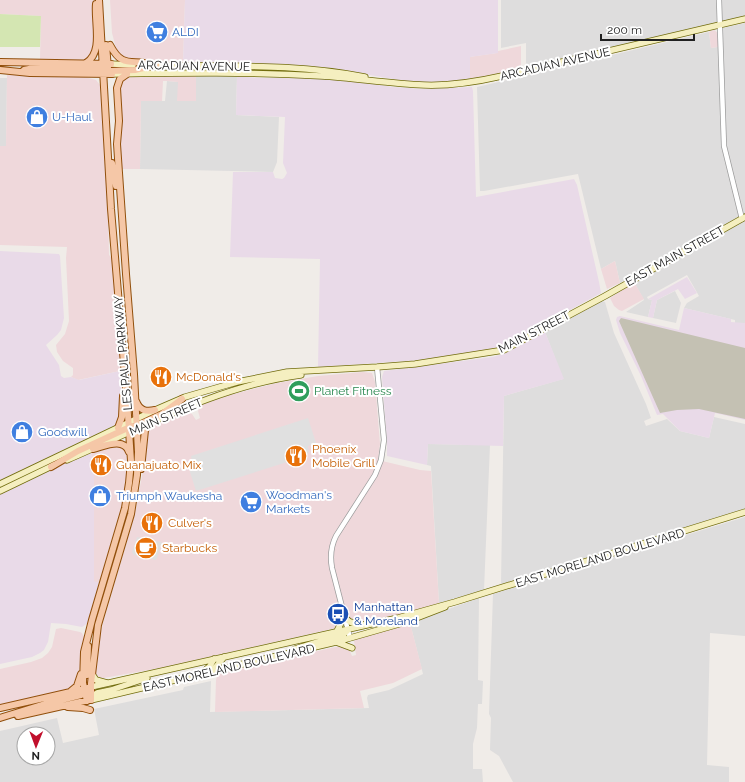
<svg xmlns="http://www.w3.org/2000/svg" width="745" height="782" font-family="Raleway,sans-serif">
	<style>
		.residential { fill: #dedddd; fill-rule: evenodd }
		.commercial { fill: #efd8db }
		.industrial { fill: #e9dae8 }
		.construction { fill: #c4c1b3 }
		.grass { fill: #d4e6b2 }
		.parking { fill: #e0e0e0 }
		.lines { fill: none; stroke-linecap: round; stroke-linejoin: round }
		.tertiary-casing { stroke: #9d9d9d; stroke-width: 6 }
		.secondary-casing { stroke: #716c0d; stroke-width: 7 }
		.primary-casing { stroke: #914f0b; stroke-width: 8 }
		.tertiary { stroke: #fff; stroke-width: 4.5 }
		.secondary { stroke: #f5efc0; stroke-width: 5.5 }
		.primary { stroke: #f5c7a7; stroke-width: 6 }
		.labels { text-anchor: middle; stroke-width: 4; stroke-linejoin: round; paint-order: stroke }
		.shop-label { font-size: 12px; fill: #366cbe; stroke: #fff; text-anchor: start }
		.street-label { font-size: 12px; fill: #202020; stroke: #fff }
		.food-label { font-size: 12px; fill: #c56008; stroke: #fff; text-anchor: start }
		.leisure-label { font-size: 12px; fill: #27864d; stroke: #fff; text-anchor: start }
		.transit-label { font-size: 12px; fill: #164399; stroke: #fff; text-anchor: start }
	</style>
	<rect width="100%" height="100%" fill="#f0ece8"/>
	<path class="residential" d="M501,0H745V16L529,67L527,66L526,63V43L501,48Z
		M745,23V214L620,283L615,261L601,269L578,174L484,191H480L477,87L709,32L711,48L723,46V28Z
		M196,75L237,76L236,115L279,117L277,162L273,172L140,169L141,101H165L167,81L178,82L196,101Z
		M0,78H7L6,146H0Z
		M745,220V323H735V320L684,308L687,303L699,296L687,275L647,297L648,299L652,300L648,317L626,312L644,300L634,282Z
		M675,291L681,303L676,323L653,318L657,300Z
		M602,301L605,302L614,333L646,404L651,418L644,421L646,426L667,419L680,431L709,438L714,417L745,424V509L501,584L504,396L563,379L545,332Z
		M428,444L490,445L484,590L439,603L431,466L427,465Z
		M745,517V636L710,633L707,765L729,767V782H513L499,756L490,750L491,718L489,714L493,594Z
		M479,598L478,680L483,681L482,704H478L477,728L473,744V769H482L483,782H0V731L57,718L63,743L99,735L94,709L183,690L184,687L211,681L210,712L369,708L367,698L368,695L389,690L423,674L410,623ZM24,734H48V758H24Z"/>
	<path class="commercial" d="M0,0H93L94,51L86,60L40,59L41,16L0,14Z
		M110,0H185L183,64L159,63L127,60L117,52L112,33Z
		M714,30L718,33V47L711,48L709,32Z
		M521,46V66L520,69L470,80L469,57L497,53L498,51Z
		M23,74L81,76L96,80L100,85L107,177L109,255L112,258L113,263L120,351V371L78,380L71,377L73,375V368L63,361L57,352L56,345L65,334L69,321L66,258L67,247L0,245V146H6L7,75Z
		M196,75V101H177L178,82L167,81H163L162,101H141L140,169H121L118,93L123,78L140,76Z
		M615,261L620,283L607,289L601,269Z
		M634,282L644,299L622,311L619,310L614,306L610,298Z
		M363,372L372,373L375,382L380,444L378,460L420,470L431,471L439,603L399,615L362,622H354L349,618L346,608L339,610L340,621L336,628L160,668L98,679L95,675L98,644L103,623L134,517L142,476L146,431L151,425L186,411L192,414L196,420L200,418L198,411L201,405L226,396L277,383L318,376Z
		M120,445L127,452L126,478L123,502L99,583L94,582V462L90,452Z
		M410,623L422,669L393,683L360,691L364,708L215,712L216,680L217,676L221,673L340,646L349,649L352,656L356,655L354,641L355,639Z
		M61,628L80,632L82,633L84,637L79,673L75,684L66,690L0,705V669L31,662L42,658L48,653L52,647L56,629Z"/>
	<path class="industrial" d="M185,0H498V53L470,57V80L441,82H411L346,71L183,64Z
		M237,76L260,78H324L367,83L392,87L425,89L472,87L473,91L476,197L574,179L577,185L599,282L601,293L500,348L421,360L318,367L320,259L230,257L233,172H273L275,178L282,179L284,178L287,173L283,163L285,117L236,115Z
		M0,251L59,254L60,256L64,318L61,330L57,335L46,345L59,365L61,376L64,378L71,377L79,380L120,371L122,397L119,418L115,426L110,430L0,481Z
		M687,277L697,293L685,299L678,289L657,300L653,318L648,317L652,300L648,299Z
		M684,308L731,319V322L745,323V420L715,413L709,438L680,431L663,414L657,415L641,376L620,333L616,320L617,317L620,316L679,330Z
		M545,332L564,379L504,396L503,446L428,444L427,465L387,456V441L382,377L384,371L493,357L503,354Z
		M90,452L94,462V581L99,583L88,623L82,627L66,624L51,623L48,642L44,650L40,653L32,657L0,664V493Z"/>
	<path class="construction" d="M621,318L745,348V419L699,409L677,410L660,413L619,321Z"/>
	<path class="grass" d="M0,14L41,16L40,47H0Z"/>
	<path class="parking" d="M308,418L316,443L308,446L309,452L306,456L196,491L190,472L191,465H193L191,456Z
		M137,537L142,538L139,550L140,552L149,554L154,541L162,542L157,558L155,560L134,555L132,552Z"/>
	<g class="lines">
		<g class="tertiary-casing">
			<path id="tertiary" d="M719,0L724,146L742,219
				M350,638L332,568C330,557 331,546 336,536L375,475L381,460L384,440L377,367"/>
		</g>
		<g class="secondary-casing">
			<path id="secondary" d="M111,64L133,65
				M152,65C223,67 294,63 365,77
				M112,74C182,73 252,72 321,76C356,78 390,84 424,85C451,86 476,82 502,76L745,19
				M67,460C144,427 218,386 301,375
				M0,484L155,410L185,397L237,382L287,372L377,367L415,364L504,350L605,296L745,217
				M0,491L54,465
				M337,631L344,617L350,622L364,625
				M336,642L352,648
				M295,649L344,634L348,630
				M213,672L215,668L224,657
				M92,674L96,680L107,683
				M201,674L210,666L214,659
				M91,687L398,618L455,602L745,512
				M88,699L97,693L111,690L147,678
				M91,700L336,642L406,622L445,607"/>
		</g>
		<g class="primary-casing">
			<path id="primary" d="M106,45L108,68
				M110,45C123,70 132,58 154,65
				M0,62L111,64
				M86,63C104,52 94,22 96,4
				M0,70L30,73L112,74
				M24,70L34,68H106
				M106,72L112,71L135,70L156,65
				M112,163L116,186
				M136,401C140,411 146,412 155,410
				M134,427L162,414L182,399
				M118,428L122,417L123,396
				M93,449C105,446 124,437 129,452
				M51,467L78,451L132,426
				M141,469L145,430L151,423
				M87,675L88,646
				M71,691L77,686L81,674
				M91,700V683L98,625L131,514L137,475L138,452L134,374L126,274L117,144L119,121L117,88L120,79L127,74
				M87,701L83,683L84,652L92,620L125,508L129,483L131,461L127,400L111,209L99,0
				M68,707L83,708L90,710
				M0,708L88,688
				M18,716L89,700
				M0,718L45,704L81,695L88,692"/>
		</g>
		<use href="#tertiary" class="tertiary"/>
		<use href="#secondary" class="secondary"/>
		<use href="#primary" class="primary"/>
	</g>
	<defs>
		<g id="supermarket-disc" transform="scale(1.15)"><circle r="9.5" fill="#3f7fe0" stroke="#fff"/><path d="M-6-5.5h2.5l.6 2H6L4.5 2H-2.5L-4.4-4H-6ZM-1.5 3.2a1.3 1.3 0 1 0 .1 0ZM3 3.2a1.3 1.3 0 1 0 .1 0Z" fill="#fff"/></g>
		<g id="shop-disc" transform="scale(1.15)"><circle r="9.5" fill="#3f7fe0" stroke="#fff"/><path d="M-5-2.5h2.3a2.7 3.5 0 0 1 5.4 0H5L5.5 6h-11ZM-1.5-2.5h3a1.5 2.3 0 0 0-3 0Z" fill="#fff"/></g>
		<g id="restaurant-disc" transform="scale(1.15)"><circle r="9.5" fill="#e8710a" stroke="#fff"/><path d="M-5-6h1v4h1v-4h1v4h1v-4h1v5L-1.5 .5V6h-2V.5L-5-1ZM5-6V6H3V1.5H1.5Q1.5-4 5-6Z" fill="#fff"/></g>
		<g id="stadium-disc" transform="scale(1.15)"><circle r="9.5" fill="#2e9e5b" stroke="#fff"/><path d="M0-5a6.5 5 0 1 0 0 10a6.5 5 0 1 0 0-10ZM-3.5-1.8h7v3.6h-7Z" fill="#fff"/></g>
		<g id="cafe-disc" transform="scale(1.15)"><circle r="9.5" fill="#e8710a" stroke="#fff"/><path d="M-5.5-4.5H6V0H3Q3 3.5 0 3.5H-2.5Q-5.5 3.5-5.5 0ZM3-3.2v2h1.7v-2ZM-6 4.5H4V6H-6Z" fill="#fff"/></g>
		<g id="bus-disc" transform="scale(1.15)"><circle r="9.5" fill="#1a4fb4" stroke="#fff"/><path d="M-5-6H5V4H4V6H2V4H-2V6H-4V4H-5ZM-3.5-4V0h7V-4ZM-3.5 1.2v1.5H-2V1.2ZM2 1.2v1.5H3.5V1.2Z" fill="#fff"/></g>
	</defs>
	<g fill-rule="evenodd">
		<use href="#supermarket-disc" x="157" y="32"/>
		<use href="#shop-disc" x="37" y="117"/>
		<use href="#restaurant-disc" x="161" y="377"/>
		<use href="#stadium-disc" x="299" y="391"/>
		<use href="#shop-disc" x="22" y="432"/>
		<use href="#restaurant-disc" x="296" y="456"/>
		<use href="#restaurant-disc" x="101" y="465"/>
		<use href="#shop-disc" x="100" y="496"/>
		<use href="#supermarket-disc" x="251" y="502"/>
		<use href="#restaurant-disc" x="152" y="523"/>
		<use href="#cafe-disc" x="146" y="548"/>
		<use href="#bus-disc" x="338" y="614"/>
	</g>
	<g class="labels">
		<g class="shop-label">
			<text x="172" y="36">ALDI</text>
			<text x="52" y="121">U-Haul</text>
			<text x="38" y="436">Goodwill</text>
			<text x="266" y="499">Woodman's<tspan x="266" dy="14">Markets</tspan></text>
			<text x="116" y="500">Triumph Waukesha</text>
		</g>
		<g class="street-label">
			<text transform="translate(555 64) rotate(-13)" y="4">ARCADIAN AVENUE</text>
			<text transform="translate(194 66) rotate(1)" y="4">ARCADIAN AVENUE</text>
			<text transform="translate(675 256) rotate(-29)" y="4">EAST MAIN STREET</text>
			<text transform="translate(534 332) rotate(-27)" y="4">MAIN STREET</text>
			<text transform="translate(123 353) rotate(-95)" y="4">LES PAUL PARKWAY</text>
			<text transform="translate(166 417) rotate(-23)" y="4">MAIN STREET</text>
			<text transform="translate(600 558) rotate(-17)" y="4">EAST MORELAND BOULEVARD</text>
			<text transform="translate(229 668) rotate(-13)" y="4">EAST MORELAND BOULEVARD</text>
		</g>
		<g class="food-label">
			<text x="176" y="381">McDonald's</text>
			<text x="312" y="453">Phoenix<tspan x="312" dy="14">Mobile Grill</tspan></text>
			<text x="116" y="469">Guanajuato Mix</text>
			<text x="168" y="527">Culver's</text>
			<text x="162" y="552">Starbucks</text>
		</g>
		<g class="leisure-label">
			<text x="314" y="395">Planet Fitness</text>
		</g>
		<g class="transit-label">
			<text x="354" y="611">Manhattan<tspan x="354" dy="14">&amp; Moreland</tspan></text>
		</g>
	</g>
	<g transform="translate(36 746) rotate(181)"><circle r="19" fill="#ffffff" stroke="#a6a6a6"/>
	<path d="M0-3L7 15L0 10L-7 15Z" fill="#c10f2c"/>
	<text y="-6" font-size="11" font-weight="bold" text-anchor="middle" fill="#202020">N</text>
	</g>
	<path d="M601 34v6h93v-6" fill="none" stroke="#202020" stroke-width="2"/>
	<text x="607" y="34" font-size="12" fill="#202020" stroke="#ffffff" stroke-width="3" paint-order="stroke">200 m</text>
</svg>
